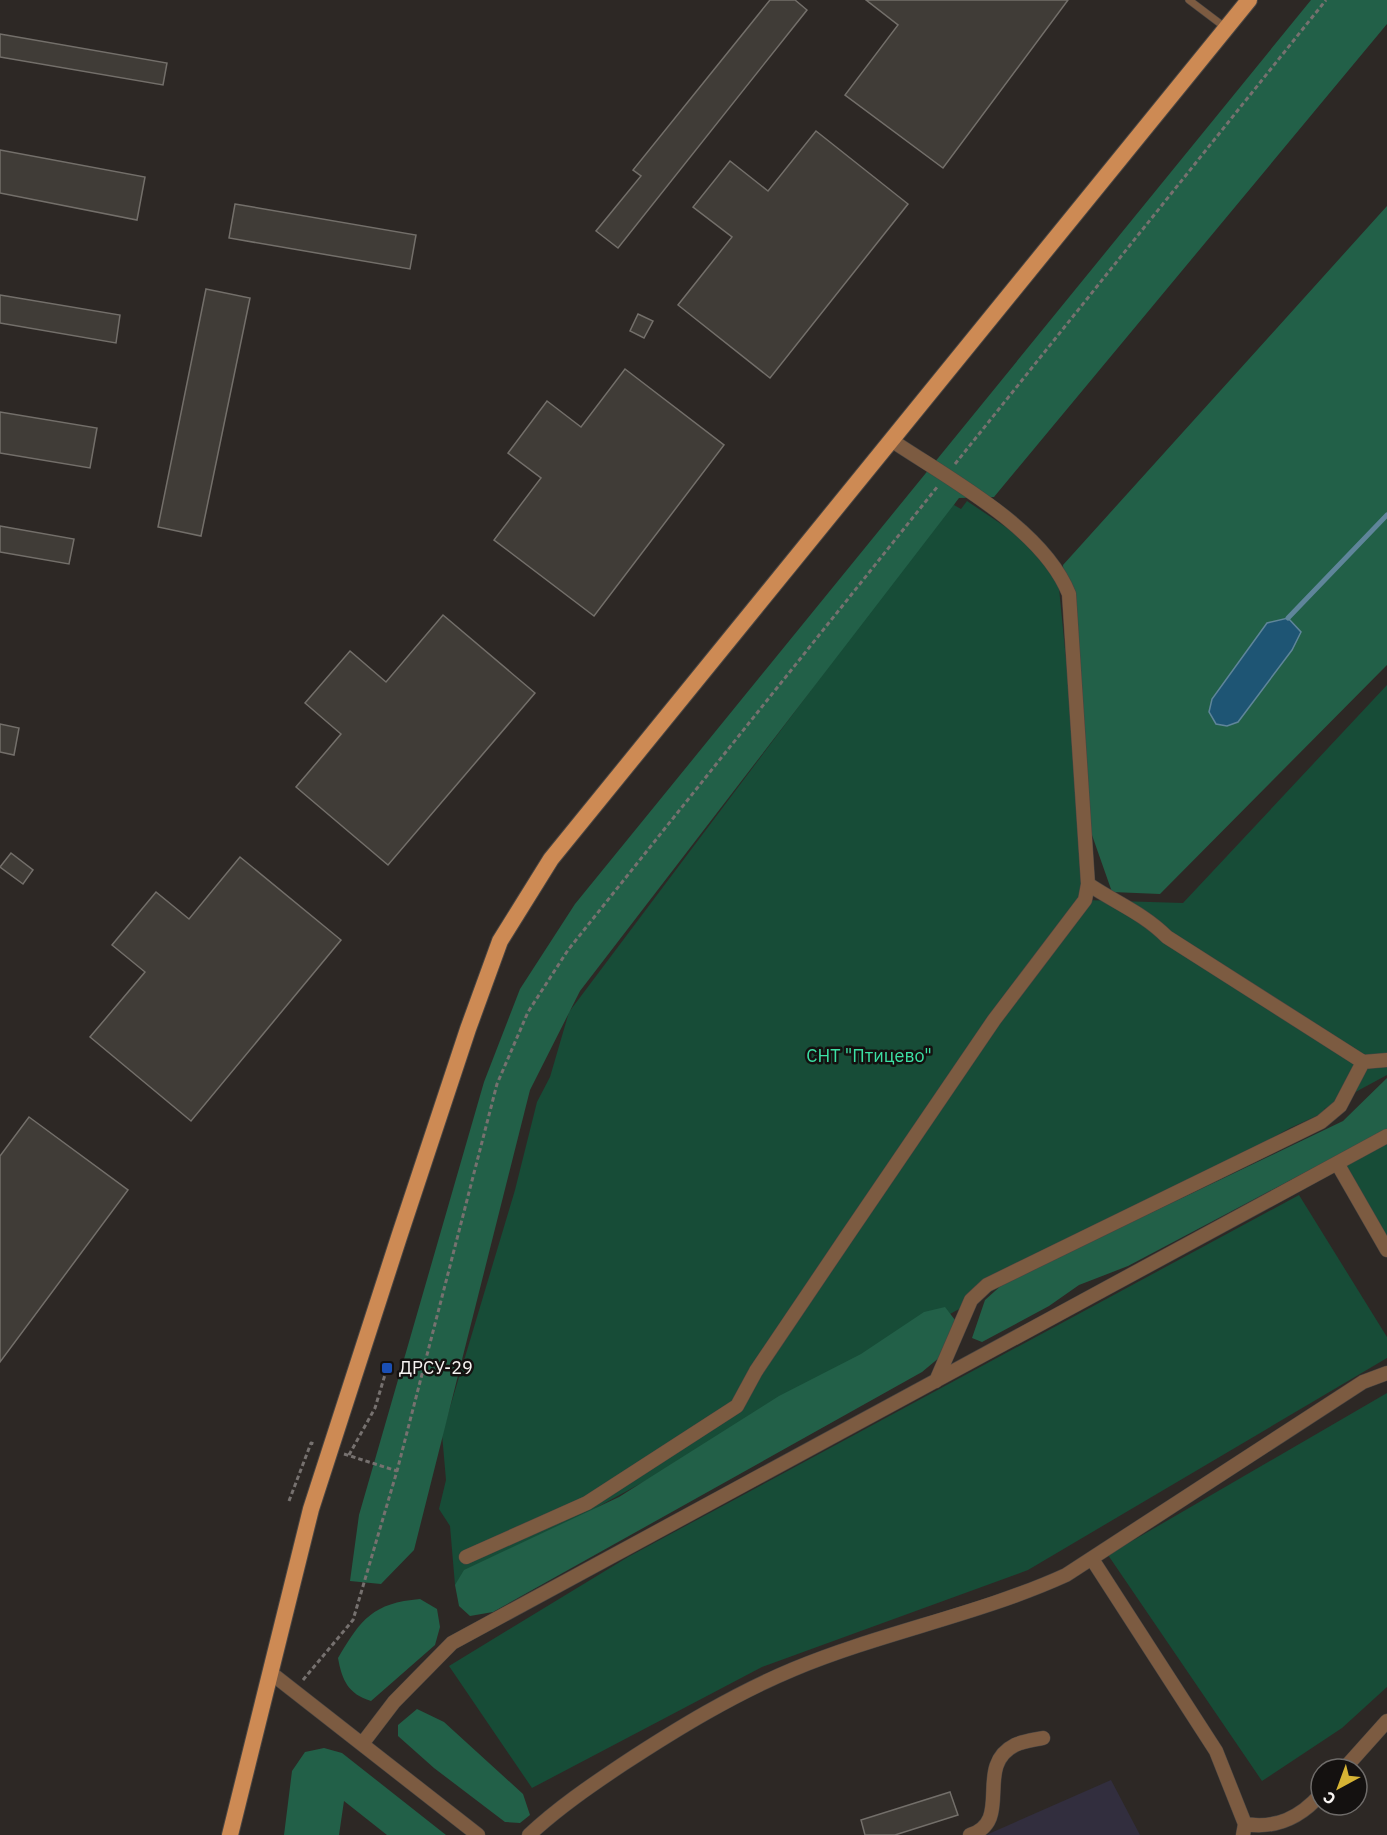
<svg xmlns="http://www.w3.org/2000/svg" width="1387" height="1835" font-family="'IBM Plex Sans',sans-serif">
	<style>
		.industrial { fill: #322e3e }
		.green { fill: #174c37 }
		.forest { fill: #226048 }
		.water { fill: #1e5574; stroke: #5f859a; stroke-width: 1.5 }
		.lines { fill: none; stroke-linecap: round; stroke-linejoin: round }
		.stream { stroke: #5f859a; stroke-width: 5 }
		.building { fill: #403c37; stroke: #736f6a; stroke-width: 1.5 }
		.service-casing { stroke: #494542; stroke-width: 8 }
		.minor-casing { stroke: #494542; stroke-width: 15 }
		.primary-casing { stroke: #494542; stroke-width: 18 }
		.path { stroke: #76716f; stroke-width: 3; stroke-dasharray: 4.5 3; stroke-linecap: butt }
		.service { stroke: #7c5b41; stroke-width: 7 }
		.minor { stroke: #7c5b41; stroke-width: 14 }
		.primary { stroke: #cd8a54; stroke-width: 16 }
		.transit-dot { fill: #1a4fb4; stroke: #141110; stroke-width: 2 }
		.labels { text-anchor: middle; stroke-width: 5; stroke-linejoin: round; paint-order: stroke }
		.park-label { font-size: 18px; fill: #3ce0a4; stroke: #141110 }
		.poi-label { font-size: 18px; fill: #f8f4f2; stroke: #141110; text-anchor: start }
	</style>
	<rect width="100%" height="100%" fill="#2d2825"/>
	<path class="industrial" d="M1111,1780L1140,1835H986Z"/>
	<path class="green" d="M963,488L954,505L961,509L967,501L1034,546L1058,578L1088,884L1085,900L1183,903L1387,685V1075L1324,1109L1325,1112L1290,1128L455,1585L450,1526L439,1509L446,1480L442,1434L515,1190L537,1102L550,1077L569,1012Z
		M1387,1144V1244L1342,1167Z
		M1299,1195L1387,1337V1358L1028,1570L762,1667L532,1788L449,1666L628,1557Z
		M1387,1393V1687L1342,1728L1262,1781L1108,1555Z"/>
	<path class="forest" d="M1311,0H1387V24L994,497L959,498L580,991L530,1090L414,1550L381,1584L350,1581L359,1515L484,1082L520,989L575,904Z
		M1387,206V665L1160,894L1112,892L1080,801L1063,565Z
		M1387,1078V1129L1128,1266L1079,1285L1049,1306L982,1342L972,1338L985,1300L1004,1283L1343,1121Z
		M945,1307L955,1320L940,1357L922,1372L493,1612L470,1616L459,1606L455,1585L464,1570L619,1497L779,1396L861,1354L924,1312Z
		M420,1599L437,1609L440,1627L435,1645L371,1701C348,1694 342,1680 338,1658C361,1619 373,1603 420,1599Z
		M417,1709L444,1722L523,1794L530,1815L520,1823L505,1822L434,1768L398,1736V1725Z
		M324,1748L342,1753L446,1835H387L344,1801L339,1835H284L292,1771L305,1752Z"/>
	<path class="water" d="M1288,618L1301,632L1292,650L1238,722L1227,726L1216,724L1209,712L1212,699L1267,623Z"/>
	<g class="lines">
		<path class="stream" d="M1288,618L1387,515"/>
	</g>
	<path class="building" d="M770,0H795L807,10L618,248L596,231L641,176L633,170Z
		M866,0H1068L943,168L845,95L898,25Z
		M0,34L167,63L163,85L0,57Z
		M816,131L908,204L770,378L678,305L732,237L693,207L730,161L768,191Z
		M0,150L145,177L137,220L0,193Z
		M235,204L416,235L410,269L229,238Z
		M206,289L250,298L201,536L158,527Z
		M0,295L120,315L116,343L0,323Z
		M638,314L653,321L644,338L630,331Z
		M625,369L724,445L594,616L494,540L541,478L508,453L547,401L581,427Z
		M0,412L97,428L90,468L0,453Z
		M0,526L74,539L69,564L0,552Z
		M443,615L535,693L388,865L296,787L341,734L305,703L350,651L386,682Z
		M0,724L19,728L14,755L0,752Z
		M11,853L33,870L23,884L0,867Z
		M240,857L341,940L191,1121L90,1037L145,972L112,945L156,892L189,919Z
		M29,1117L128,1190L0,1362V1156Z
		M950,1792L958,1815L895,1835H865L861,1820Z"/>
	<g class="lines">
		<g class="service-casing">
			<path id="service" d="M1189,0L1226,28"/>
		</g>
		<g class="minor-casing">
			<path id="minor" d="M1088,884C1116,903 1143,913 1167,937L1363,1062L1387,1060
				M1337,1163L1387,1250
				M936,1381L971,1300L987,1285L1321,1122L1340,1106L1363,1062
				M466,1557L587,1503L737,1406L756,1371L847,1236L994,1020L1085,900L1088,884L1069,594C1043,528 949,479 891,440
				M1092,1559L1216,1751L1245,1824L1243,1835
				M271,1673L478,1835
				M362,1744L394,1702L452,1643L1387,1136
				M1344,1769L1387,1721
				M1245,1824C1276,1829 1300,1818 1321,1794
				M529,1835C558,1808 590,1786 623,1764C678,1728 734,1694 794,1669C883,1632 978,1615 1066,1575L1363,1382L1387,1373
				M970,1835C1014,1821 973,1766 1015,1745C1024,1741 1034,1740 1043,1738"/>
		</g>
		<g class="primary-casing">
			<path id="primary" d="M230,1835L311,1509L399,1237L468,1029L500,941L551,859L1249,0"/>
		</g>
		<path class="path" d="M955,464L1326,0
			M344,1454L397,1471
			M349,1455L375,1408L387,1368
			M289,1501L311,1443L315,1444
			M303,1680L353,1620L397,1471L497,1084L528,1012L568,950L938,486"/>
		<use href="#service" class="service"/>
		<use href="#minor" class="minor"/>
		<use href="#primary" class="primary"/>
	</g>
	<rect class="transit-dot" x="381" y="1362" width="12" height="12" rx="3"/>
	<g class="labels">
		<g class="park-label">
			<text x="869" y="1062">СНТ "Птицево"</text>
		</g>
		<g class="poi-label">
			<text x="399" y="1374">ДРСУ-29</text>
		</g>
	</g>
	<g transform="translate(1339 1787) rotate(221)"><circle r="28" fill="#141110" stroke="#6f6c6a" stroke-width="1.5"/>
	<path d="M0-4.5L10 22L0 15L-10 22Z" fill="#d7b434"/>
	<text y="-9" font-size="16" font-weight="bold" text-anchor="middle" fill="#f8f4f2">С</text>
	</g>
</svg>
